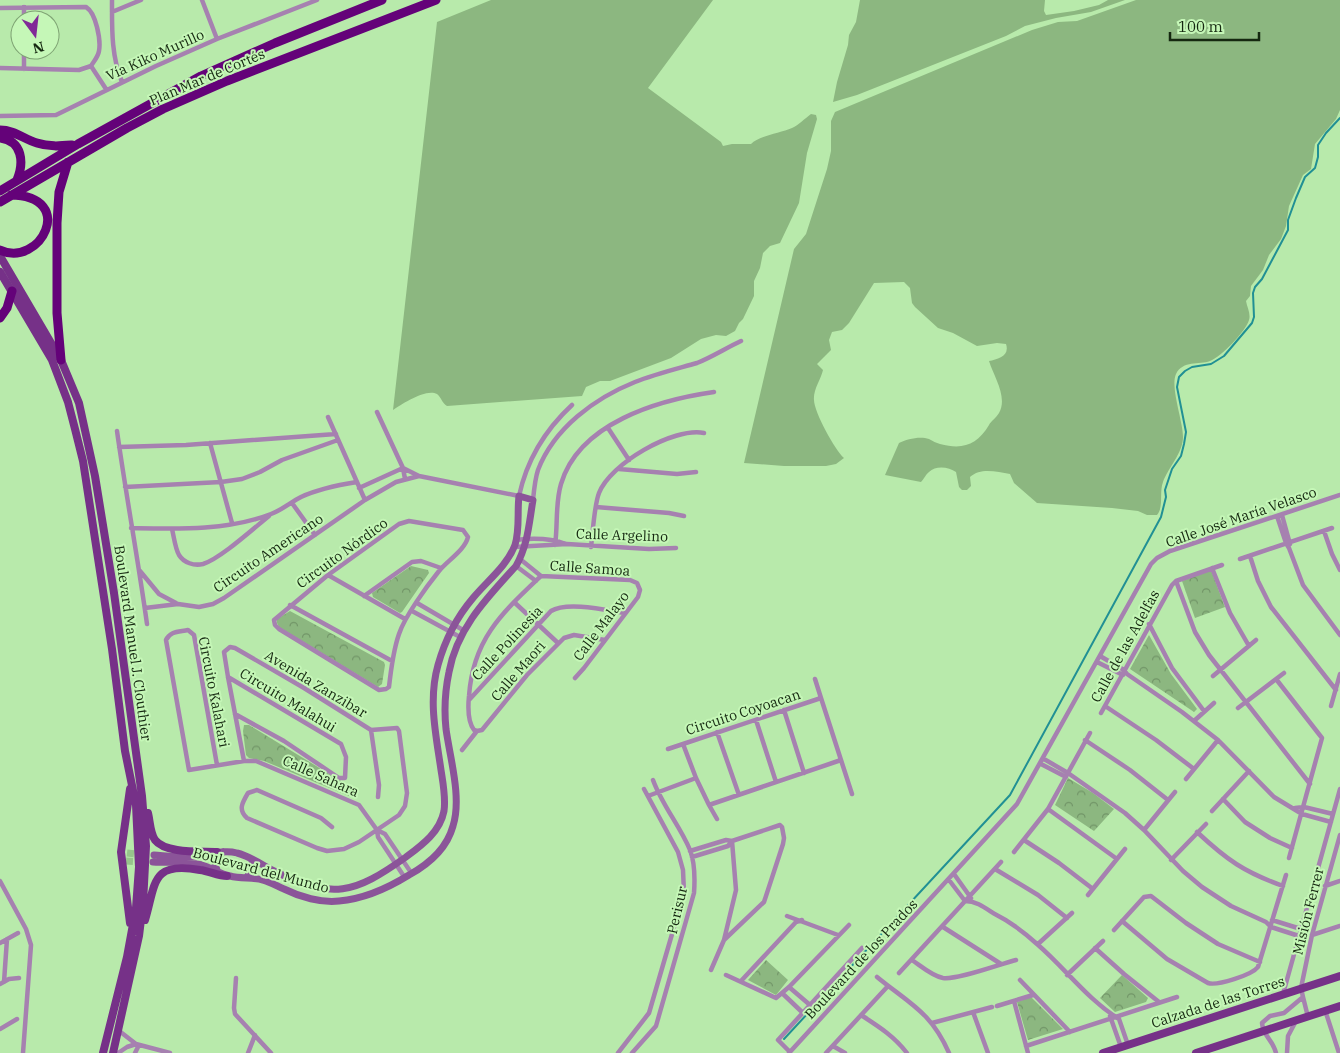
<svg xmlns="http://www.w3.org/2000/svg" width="1340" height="1053" font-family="'IBM Plex Serif',serif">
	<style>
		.green { fill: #8cb780 }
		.park { fill: url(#park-crowns) }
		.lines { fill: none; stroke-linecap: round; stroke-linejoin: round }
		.stream { stroke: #219094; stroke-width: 2 }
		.secondary-tunnel { stroke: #97c38c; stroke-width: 7; stroke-dasharray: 7 3.5; stroke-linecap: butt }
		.street { stroke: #a681b0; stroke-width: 4.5 }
		.secondary { stroke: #8b5499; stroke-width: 7 }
		.primary { stroke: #763188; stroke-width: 8 }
		.highway { stroke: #640279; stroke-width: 9 }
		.labels { text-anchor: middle; stroke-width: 4; stroke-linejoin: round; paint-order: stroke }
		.street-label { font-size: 14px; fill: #152810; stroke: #c5f7b7 }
	</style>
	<defs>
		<pattern id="park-crowns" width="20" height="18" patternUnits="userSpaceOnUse" patternTransform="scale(1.25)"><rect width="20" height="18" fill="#8cb780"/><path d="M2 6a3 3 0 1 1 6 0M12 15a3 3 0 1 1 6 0" fill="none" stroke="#719567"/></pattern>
	</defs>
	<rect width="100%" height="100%" fill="#b8eaab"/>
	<path class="green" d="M491,0H713L648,88L721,142L723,146L732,144H751C759,136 780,133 792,128C799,125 804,119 811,114L816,115L817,119L807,153L799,203L780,243L770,246L763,253L760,268L754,281V296L743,319L739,323L735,331L726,336L716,335L701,339L671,358L610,381H600L586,387L582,396L447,406C442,403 441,397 437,394C426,388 402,404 393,410L437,22Z
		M860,0H1045L1044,11L1046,15L1074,11L1099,5L1108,0H1125L1091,12L1056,18L1025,26L1006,36L857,95L833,102L837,82L848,45L849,35L856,22Z
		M1136,0H1340V110L1336,119L1315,144L1311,169L1303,175L1289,206L1286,226L1281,239L1269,255L1263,270L1251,286L1250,296L1246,301C1247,307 1251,314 1249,320C1246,331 1221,357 1210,361C1199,365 1183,360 1176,374C1170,387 1183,421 1183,437C1183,453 1168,468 1163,482C1159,492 1164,507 1157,515H1147L1138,511L1112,508L1037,503L1014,483L1010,474C997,472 981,467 970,477L971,486L967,490H962L959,487L956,472C949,467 936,465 929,472C926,474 924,479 921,482L885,475L899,443C907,439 920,436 929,439C933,441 936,443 940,444C963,450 977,445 989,425C991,421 996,418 999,413C1008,397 994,377 989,361C998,359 1010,356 1006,344L997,343L977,346L953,333L938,328L915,307L912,303L910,288L904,282L874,283L849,323L842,330L832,332L829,340L831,350L817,364L823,370C821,379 813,390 814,400C814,412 835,450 844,458L836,464L826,466H784L744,463L794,249L806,234L827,169L831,151V121L835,112L1032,30L1058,22L1077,21Z"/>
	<path class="park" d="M411,566L428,570L429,573L402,612L400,613L373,597L372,593Z
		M1211,570L1225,607L1195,618L1182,581Z
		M290,611L384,662L385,665L382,684L378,687L373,684L279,627L277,623V619Z
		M1149,635L1171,674L1197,709L1194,712L1130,669Z
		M244,725H249L349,786L351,790L349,796L264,761L249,758L246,755L243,731Z
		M1068,778L1093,793L1114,809L1094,831L1055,805Z
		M766,960L788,980L776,995L748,980Z
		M1122,975L1148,998L1146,1002L1115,1012L1100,998Z
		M1031,997L1063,1029L1028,1040L1017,1002Z"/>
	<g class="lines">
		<path class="stream" d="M784,1039L1010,795L1161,517L1166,497L1165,490L1172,469L1181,456L1184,444L1186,432L1177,387L1179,377L1185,371L1192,367L1211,364L1224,356L1252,323L1254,317L1253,293L1255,287L1262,279L1288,230V220L1296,198L1305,177L1315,168L1318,157V145L1326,133L1340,118"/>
		<path class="secondary-tunnel" d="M127,853L144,855
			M126,861L143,862"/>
		<path class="street" d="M112,0C112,27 111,56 122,82
			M202,0L217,39
			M24,7V20
			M0,8L86,7C96,13 101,40 99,51C98,57 94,61 91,66
			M112,12L141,0
			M24,50V69
			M91,66L106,89
			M0,68L79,70L91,66
			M0,116L56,115L156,66L217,39L317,0
			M377,412L403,468L405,479
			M328,417L365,500
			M608,428L629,460
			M117,431C126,495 138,559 147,624
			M210,443L232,523
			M119,447L186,445L336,434
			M403,468L419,476L519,496C527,459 545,430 572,405
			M619,469L677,474L696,472
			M125,487L221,482L242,479L260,472L282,460L338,440
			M359,488L403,468
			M533,500C534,490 535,479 538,470C554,428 595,398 635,382C655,374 676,369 697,363C712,357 726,348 741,341
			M292,503L315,535
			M596,507L669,513L684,516
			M1282,515L1290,544
			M1277,516L1286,543L1289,548L1303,585L1340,635
			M409,521L463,530L468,537C465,550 447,561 439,571C427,586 405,616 399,634C393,651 391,669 389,687L386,689L379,690L279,629L275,625L274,620L328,575L399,524Z
			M131,528C177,529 227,531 271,514C282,510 291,502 301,497C318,489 338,485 357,482
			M172,529C174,537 175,548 179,555C184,563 194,566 203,564C220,559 254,528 269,516
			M1324,531L1332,554L1340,570
			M516,540C532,538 550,538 566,544
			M555,545C558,525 555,504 561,484C579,423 658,400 714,392
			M514,547L567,544L649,549L676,548
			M591,547C593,532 594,506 599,493C610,464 673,427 704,433
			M1250,556L1258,581L1271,607L1336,690
			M520,559L541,576
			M1240,559L1332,528
			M516,566L536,581
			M1212,568L1230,613L1249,646
			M140,571L159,594L176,603
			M328,575L405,619
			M1176,581L1195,632L1209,655L1310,784
			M364,596L412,562L421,561L441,568
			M514,602L558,643
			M417,603L463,630
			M290,605L392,661
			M145,608L178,604L199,607L213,604L224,598L365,500L396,482L419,476
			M412,611L460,637
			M1149,624L1172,668L1204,711
			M1100,656L1124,670L1127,674L1182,712L1218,740L1274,797L1302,814L1331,822
			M1097,662L1123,675
			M1213,676L1256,640
			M228,677L341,744L346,757L345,778H339L284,741L235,714
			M815,679L821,698
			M1276,679L1322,738L1289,858
			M821,698L841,760L709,805L696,778L683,744Z
			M469,700L551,611C567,601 606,610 625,613
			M1105,706L1156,740L1194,769
			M1331,706L1340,674
			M1238,708L1284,673
			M784,710L804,773
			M1101,713L1172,585L1176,581L1222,565
			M756,720L776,782
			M1194,721L1214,703
			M371,730L379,785L378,797
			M477,731L474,730C468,722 468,706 469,696C473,639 502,613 541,576L630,580L637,583L640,590L638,597L584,668L575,678
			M717,732L739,795
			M1085,740L1130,770L1168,800
			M668,749L683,744
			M462,750L477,731L482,730L527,675L564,638L574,635L605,640
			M1044,759L1068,773L1125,813L1144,830L1183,871L1202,887L1231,906L1266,922L1271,927L1299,936
			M841,760L852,794
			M244,761L228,677L224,652L230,647L235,648L304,688L371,730L397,728L399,731L407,793L405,806L399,815L359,842L344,849L327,851L317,848L247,818C238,810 242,803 248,793L257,790L321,818L332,827
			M1041,764L1066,777
			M217,765L194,635L188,630C179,632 170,631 166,640L189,770L244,761H256L359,805L377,830L378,837L405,878
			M1186,779L1218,740
			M648,796L696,778
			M1223,799L1245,822L1270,838L1292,848
			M709,805L717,819
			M1295,808L1304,807L1333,814
			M1048,809L1117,859
			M1212,811L1249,771
			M377,830L385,834L412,874
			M1144,830L1175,792
			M1197,832C1227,860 1244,872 1283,886
			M1024,840L1059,863L1093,889
			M690,851L726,840L732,841
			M1014,852L1048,809L1090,733
			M692,857L728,846L732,841L780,825L782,827L784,838L783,844L764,902L724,940L711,970
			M1171,860L1206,824
			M995,869L1038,895L1067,918
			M954,874L971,898
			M949,880L965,901C976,901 984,907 993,913C1009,921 1024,932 1037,944C1065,968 1087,999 1119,1019L1128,1045
			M0,881L26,929L31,945L23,1053
			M1325,886L1340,881
			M1088,895L1125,849
			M787,916L838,935
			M1272,920L1301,929
			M1122,921L1167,959L1208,983C1217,986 1252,975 1258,967L1286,875
			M943,927L1001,964
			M1114,930L1144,897L1151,896L1186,923L1218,944L1260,962
			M1312,935L1340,926
			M724,940L736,890L732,841
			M0,943L18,933
			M1038,944L1072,913
			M1095,948L1124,974L1159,1002
			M912,960C921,966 932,976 943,978C958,980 1000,964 1016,960
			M899,973L1001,862
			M726,975L776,998L789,987L849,925
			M1067,975L1103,941
			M877,977C910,1004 931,1012 949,1053
			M236,978L234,1008L235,1014L271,1053
			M1020,980L1070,1032
			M741,981L796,922L802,920
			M4,982L7,939
			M0,984L9,979L19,978
			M789,987L810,1005
			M782,993L803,1013
			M1283,994L1340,789
			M1303,997L1308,1017
			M1014,1001L1028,1053
			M997,1006L1033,995
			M1325,1010L1339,1053
			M973,1012L988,1053
			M861,1015C878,1026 894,1036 907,1053
			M1110,1016L1121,1047
			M932,1023L992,1007
			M0,1029L17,1019
			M118,1030L136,1044L170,1053
			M833,1046L845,1053
			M1026,1046L1177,997
			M790,1052L778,1040L862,948
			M118,1053L127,1047L136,1044
			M135,1053L139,1045
			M248,1053L255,1035
			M618,1053L649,1013L684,893L683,870L678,852L644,789
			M632,1053L656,1026L694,893C695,879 695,863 690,850C680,826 662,805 653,780
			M789,1053L1017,804L1151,564L1157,558L1170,551L1340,495
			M826,1053L888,986
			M1276,1053C1273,1040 1263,1036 1262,1023L1270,1016L1284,1013L1303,997L1301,988L1312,935L1340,835
			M1287,1053L1288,1036L1296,1021"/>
		<path class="secondary" d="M153,862C169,863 186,861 202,865C212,868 220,874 230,876C241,879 252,877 263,880C270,882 277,886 284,889C300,897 321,903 339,901C363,899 388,888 409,875C429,864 447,848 453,826C462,798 450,758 446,729C444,710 445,691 449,672C457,628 487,598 516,566C528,545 529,523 533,500L519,496C517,512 520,529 515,545C507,566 487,581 473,598C456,618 445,640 438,665C428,700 436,735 441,770C443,783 446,798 444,811C440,832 422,845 406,857C354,894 333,900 274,871C262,865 250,856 237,853C223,849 212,855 200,856C185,858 169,856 154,855
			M217,870L214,860L223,852
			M247,877L252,869V860"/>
		<path class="primary" d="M0,256L61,360L79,403L95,476L114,593L142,796L146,846L143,903L139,936L113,1053
			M0,272L52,360L68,402L75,429L83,461L112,649L125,751L136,805L139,867L136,908L127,957L103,1053
			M130,789L121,852L130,923
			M148,813C150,821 150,833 155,840C166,854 201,851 217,852
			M145,920C156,883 151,861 200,870C209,871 218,876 227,876
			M1103,1053L1340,976
			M1196,1053L1340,1006"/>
		<path class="highway" d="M0,130C14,130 24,139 37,143C49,147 60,146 72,145
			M0,138C23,141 24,163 17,180
			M0,191L78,144L201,76L275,43L382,0
			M0,202L127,128L163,109L227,81L436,0
			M0,250C40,269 78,196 11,195
			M0,318L7,308L12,291
			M61,360L57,313V223L59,192L68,162"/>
	</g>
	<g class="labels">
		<g class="street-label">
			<text transform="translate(155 55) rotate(-24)" y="5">Vía Kiko Murillo</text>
			<text transform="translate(207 77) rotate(-23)" y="5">Plan Mar de Cortés</text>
			<text transform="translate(1241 517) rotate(-19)" y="5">Calle José María Velasco</text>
			<text transform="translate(622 535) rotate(2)" y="5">Calle Argelino</text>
			<text transform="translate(268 553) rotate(-34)" y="5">Circuito Americano</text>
			<text transform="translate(342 553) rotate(-36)" y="5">Circuito Nórdico</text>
			<text transform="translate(590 568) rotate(4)" y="5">Calle Samoa</text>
			<text transform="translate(601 626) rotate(-53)" y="5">Calle Malayo</text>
			<text transform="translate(133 643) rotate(82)" y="5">Boulevard Manuel J. Clouthier</text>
			<text transform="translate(507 643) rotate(-47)" y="5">Calle Polinesia</text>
			<text transform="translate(1125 646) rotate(-61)" y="5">Calle de las Adelfas</text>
			<text transform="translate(518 671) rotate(-49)" y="5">Calle Maori</text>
			<text transform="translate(316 684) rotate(31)" y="5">Avenida Zanzibar</text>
			<text transform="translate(214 692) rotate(79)" y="5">Circuito Kalahari</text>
			<text transform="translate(288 700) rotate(31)" y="5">Circuito Malahui</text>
			<text transform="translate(743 712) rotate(-18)" y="5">Circuito Coyoacan</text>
			<text transform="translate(321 776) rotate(24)" y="5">Calle Sahara</text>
			<text transform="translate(261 870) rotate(15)" y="5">Boulevard del Mundo</text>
			<text transform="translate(677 910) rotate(-77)" y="5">Perisur</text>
			<text transform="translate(1308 911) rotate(-76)" y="5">Misión Ferrer</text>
			<text transform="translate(861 959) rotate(-47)" y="5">Boulevard de los Prados</text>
			<text transform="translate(1218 1002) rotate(-18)" y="5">Calzada de las Torres</text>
		</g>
	</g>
	<g transform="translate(35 35) rotate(165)"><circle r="24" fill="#c5f7b7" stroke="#7fa474"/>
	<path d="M0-4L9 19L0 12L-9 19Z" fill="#812997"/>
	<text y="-8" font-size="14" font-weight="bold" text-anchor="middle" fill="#152810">N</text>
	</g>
	<path d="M1170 32v8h89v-8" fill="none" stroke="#152810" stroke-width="2.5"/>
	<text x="1178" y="32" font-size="15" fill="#152810" stroke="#c5f7b7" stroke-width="4" paint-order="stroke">100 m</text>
</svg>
